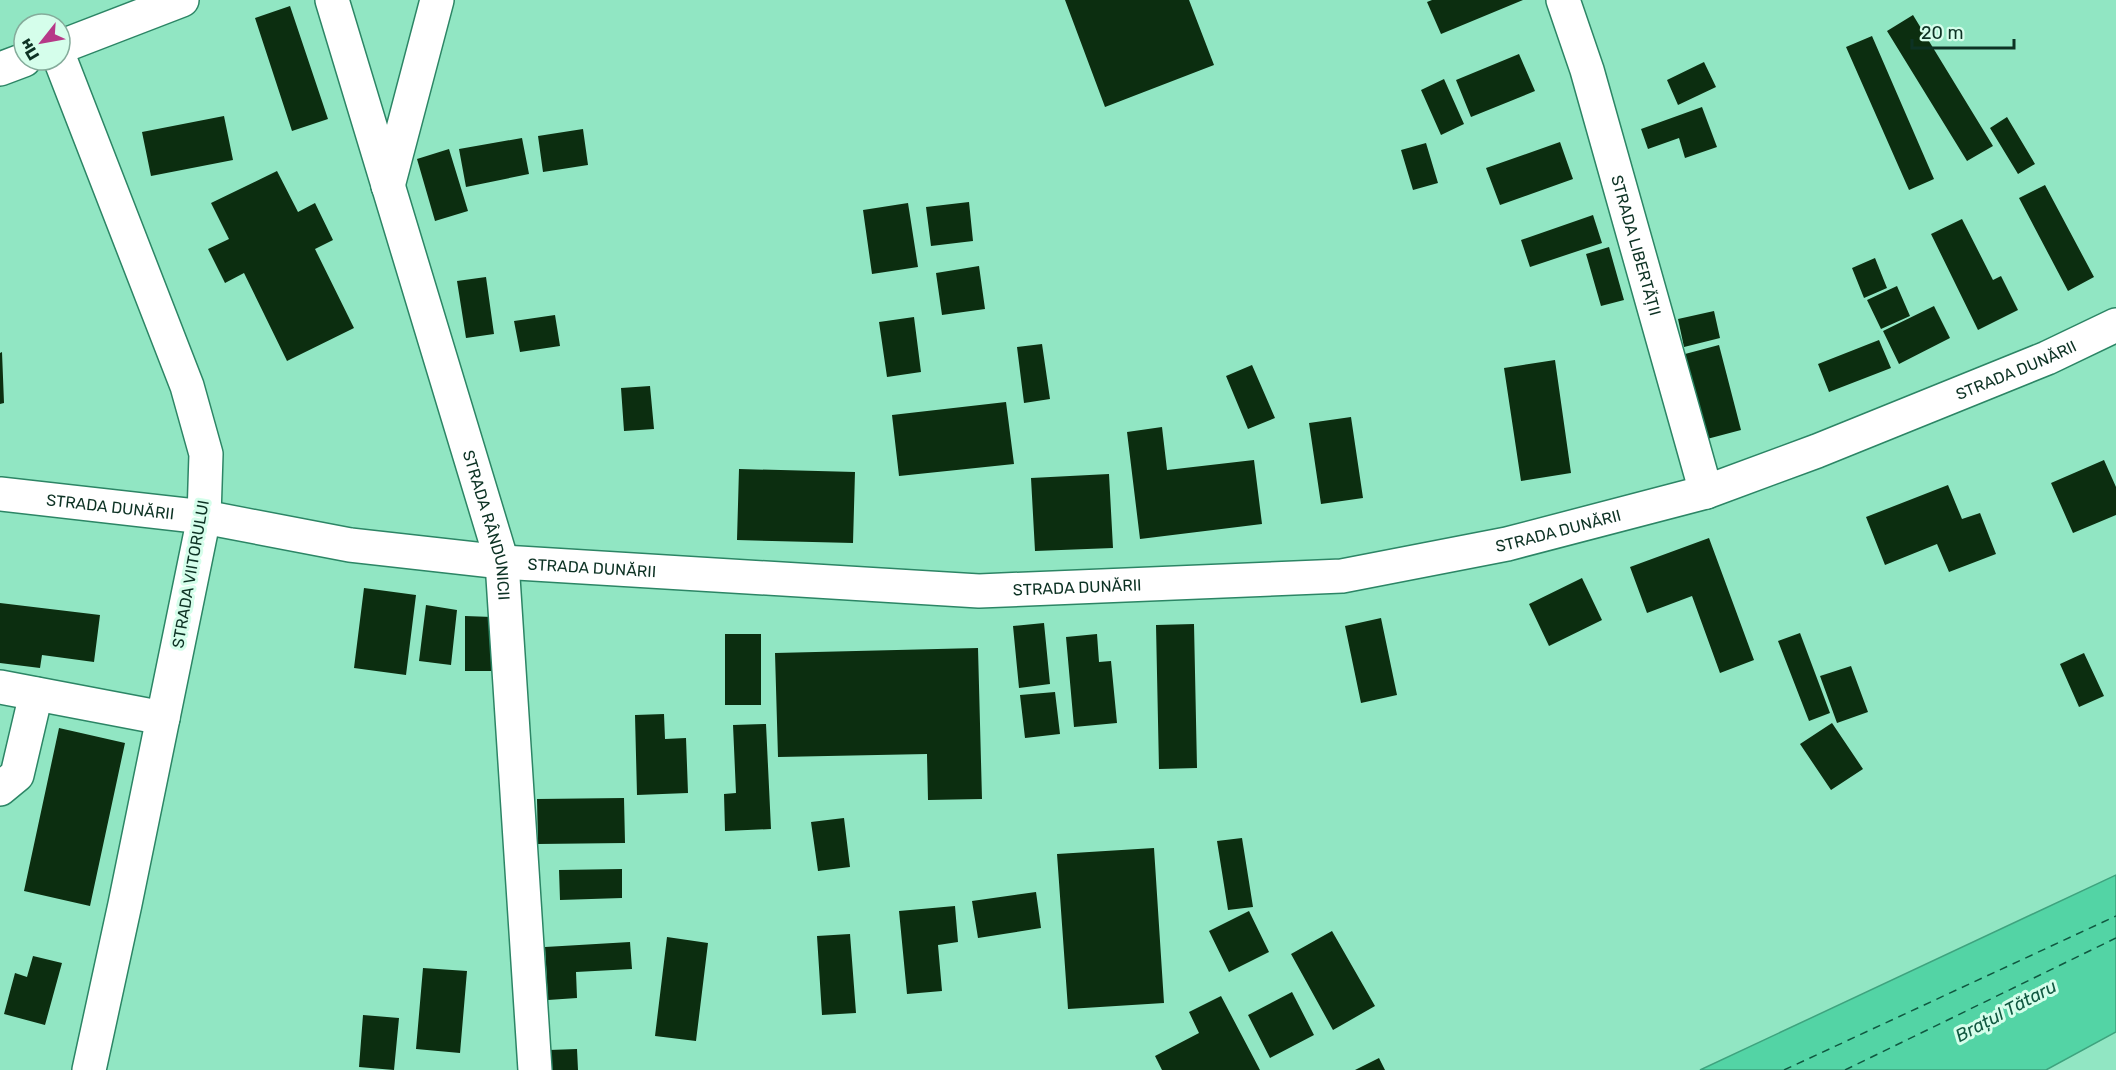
<svg xmlns="http://www.w3.org/2000/svg" width="2116" height="1070" font-family="Rubik,sans-serif">
	<style>
		.water { fill: #53d4a5; stroke: #3ea37e; stroke-width: 1.5 }
		.lines { fill: none; stroke-linecap: round; stroke-linejoin: round }
		.ferry { stroke: #105840; stroke-width: 1.5; stroke-dasharray: 8 6; stroke-linecap: butt }
		.building { fill: #0c2e10 }
		.minor-casing { stroke: #2c8565; stroke-width: 36 }
		.secondary-casing { stroke: #2c8565; stroke-width: 36 }
		.minor { stroke: #fff; stroke-width: 33 }
		.secondary { stroke: #fff; stroke-width: 33 }
		.labels { text-anchor: middle; stroke-width: 6; stroke-linejoin: round; paint-order: stroke }
		.street-label { font-size: 16px; fill: #0d3224; stroke: #d5feeb }
		.water-label { font-size: 18px; font-style: italic; fill: #105840; stroke: #d5feeb }
	</style>
	<rect width="100%" height="100%" fill="#91e6c3"/>
	<path class="water" d="M2116,875V1032L2046,1070H1700Z"/>
	<g class="lines">
		<path class="ferry" d="M1784,1070L2116,916
			M1845,1070L2116,938"/>
	</g>
	<path class="building" d="M1065,0H1189L1214,65L1105,107Z
		M1432,0H1523L1441,34L1427,2Z
		M290,6L328,119L292,131L255,18Z
		M1913,15L1993,146L1967,161L1887,31Z
		M1872,36L1934,179L1909,190L1846,47Z
		M1519,54L1535,91L1471,117L1456,80Z
		M1704,62L1716,87L1678,105L1667,80Z
		M1444,79L1464,124L1441,135L1421,90Z
		M1702,107L1717,147L1685,158L1679,138L1648,149L1641,129Z
		M224,116L233,160L151,176L142,132Z
		M2007,117L2035,164L2018,174L1990,128Z
		M583,129L588,165L543,172L538,136Z
		M522,138L529,174L466,187L459,149Z
		M1560,142L1573,179L1500,205L1486,168Z
		M1426,143L1438,183L1413,190L1401,150Z
		M449,149L468,211L435,221L417,159Z
		M277,171L298,212L315,203L333,240L315,249L354,328L287,361L244,273L225,283L208,249L229,239L211,203Z
		M2045,185L2094,277L2068,291L2019,198Z
		M969,202L973,241L931,246L926,207Z
		M908,203L918,267L872,274L863,210Z
		M1593,215L1602,243L1530,267L1521,240Z
		M1962,219L1993,280L2001,276L2018,310L1978,330L1931,234Z
		M1609,247L1624,300L1601,306L1586,254Z
		M1875,258L1887,288L1864,298L1852,268Z
		M979,266L985,309L942,315L936,273Z
		M486,277L494,334L466,338L457,281Z
		M1897,286L1910,316L1881,329L1867,300Z
		M1934,306L1950,338L1899,364L1883,331Z
		M1714,311L1720,338L1684,347L1678,319Z
		M555,315L560,346L520,352L514,321Z
		M914,317L921,372L887,377L879,322Z
		M1879,340L1891,368L1829,392L1818,364Z
		M1042,344L1050,399L1024,403L1017,347Z
		M1719,345L1741,430L1707,439L1685,354Z
		M2,352L4,403L0,404V353Z
		M1555,360L1571,473L1521,481L1504,368Z
		M1252,365L1275,418L1248,429L1226,376Z
		M650,386L654,429L624,431L621,388Z
		M1006,402L1014,464L899,476L892,415Z
		M1351,417L1363,498L1321,504L1309,423Z
		M1162,427L1167,470L1254,460L1262,524L1140,539L1127,432Z
		M2104,460L2116,487V515L2073,533L2051,483Z
		M739,469L855,472L853,543L737,540Z
		M1109,474L1113,548L1035,551L1031,478Z
		M1948,485L1962,519L1980,513L1996,554L1949,572L1937,544L1885,565L1866,517Z
		M1709,538L1754,660L1720,673L1692,596L1647,613L1630,567Z
		M1582,578L1602,620L1549,646L1529,604Z
		M364,588L416,595L406,675L354,668Z
		M0,603L100,615L94,662L42,655L40,668L0,663Z
		M426,605L457,610L451,665L419,661Z
		M465,616L492,617V671H465Z
		M1381,618L1397,695L1361,703L1345,626Z
		M1044,623L1050,684L1019,688L1013,626Z
		M1194,624L1197,768L1159,769L1156,625Z
		M1800,633L1830,713L1809,721L1778,641Z
		M725,634H761V705H725Z
		M1097,634L1099,662L1111,661L1117,723L1074,727L1066,637Z
		M978,648L982,799L928,800L927,754L778,757L775,653Z
		M2084,653L2104,696L2079,707L2060,664Z
		M1851,666L1868,712L1837,723L1820,676Z
		M1055,692L1060,734L1025,738L1020,695Z
		M664,714L665,739L686,738L688,793L637,795L635,715Z
		M1832,723L1863,769L1831,790L1800,744Z
		M766,724L771,829L725,831L724,794L736,793L733,725Z
		M59,728L125,743L90,906L24,891Z
		M624,798L625,843L538,844L537,799Z
		M844,818L850,867L818,871L811,822Z
		M1242,838L1253,907L1228,910L1217,841Z
		M1154,848L1164,1003L1068,1009L1057,854Z
		M622,869V898L560,900L559,870Z
		M1036,892L1041,928L978,938L972,901Z
		M955,906L958,942L938,945L942,991L907,994L899,911Z
		M1249,911L1269,952L1229,972L1209,931Z
		M1332,931L1375,1006L1333,1030L1291,954Z
		M850,934L856,1013L822,1015L817,936Z
		M667,937L708,943L696,1041L655,1036Z
		M630,942L632,969L576,972L577,998L548,1000L545,947Z
		M33,956L62,963L45,1025L4,1014L15,973L27,977Z
		M423,968L467,971L460,1053L416,1049Z
		M1292,992L1314,1035L1270,1058L1248,1015Z
		M1221,996L1260,1070H1162L1155,1056L1199,1033L1189,1012Z
		M363,1015L399,1018L394,1070L359,1067Z
		M577,1049L578,1070H550L549,1050Z
		M1379,1058L1385,1070H1355Z"/>
	<g class="lines">
		<g class="minor-casing">
			<g id="minor">
				<path id="s1" d="M332,0L502,562L535,1070"/>
				<path id="s2" d="M1563,0L1587,70L1706,492"/>
				<path d="M60,47L182,0"/>
				<path d="M60,59L187,386L206,454L204,517L125,904L89,1070"/>
				<path d="M0,69L24,60"/>
				<path d="M388,186L437,0"/>
				<path d="M0,687L163,718"/>
				<path d="M0,789L17,775L36,694"/>
			</g>
		</g>
		<g class="secondary-casing">
			<g id="secondary">
				<path id="s3" d="M0,494L204,517L350,545L502,562L979,591L1342,576L1507,544L1706,492L1817,451L2047,358L2116,325"/>
			</g>
		</g>
		<use href="#minor" class="minor"/>
		<use href="#secondary" class="secondary"/>
	</g>
	<g class="labels">
		<g class="street-label">
			<text dy="6" stroke="none"><textPath href="#s2" startOffset="256">STRADA LIBERTĂȚII</textPath></text>
			<text dy="6" stroke="none"><textPath href="#s3" startOffset="2055">STRADA DUNĂRII</textPath></text>
			<text dy="6" stroke="none"><textPath href="#s3" startOffset="111">STRADA DUNĂRII</textPath></text>
			<text dy="6" stroke="none"><textPath href="#s1" startOffset="548">STRADA RÂNDUNICII</textPath></text>
			<text dy="6" stroke="none"><textPath href="#s3" startOffset="1569">STRADA DUNĂRII</textPath></text>
			<text dy="6" stroke="none"><textPath href="#s3" startOffset="597">STRADA DUNĂRII</textPath></text>
			<text transform="translate(190 574) rotate(-80)" y="6">STRADA VIITORULUI</text>
			<text dy="6" stroke="none"><textPath href="#s3" startOffset="1083">STRADA DUNĂRII</textPath></text>
		</g>
		<g class="water-label">
			<text transform="translate(2006 1011) rotate(-28)" y="6">Brațul Tătaru</text>
		</g>
	</g>
	<g transform="translate(42 42) rotate(239)"><circle r="28" fill="#d5feeb" stroke="#85ac9b" stroke-width="1.5"/>
	<path d="M0-4.5L10 22L0 15L-10 22Z" fill="#b63988"/>
	<text y="-9" font-size="16" font-weight="bold" text-anchor="middle" fill="#0d3224">Пн</text>
	</g>
	<path d="M1912 39v9h102v-9" fill="none" stroke="#0d3224" stroke-width="3"/>
	<text x="1921" y="39" font-size="18" fill="#0d3224" stroke="#d5feeb" stroke-width="4.5" paint-order="stroke">20 m</text>
</svg>
